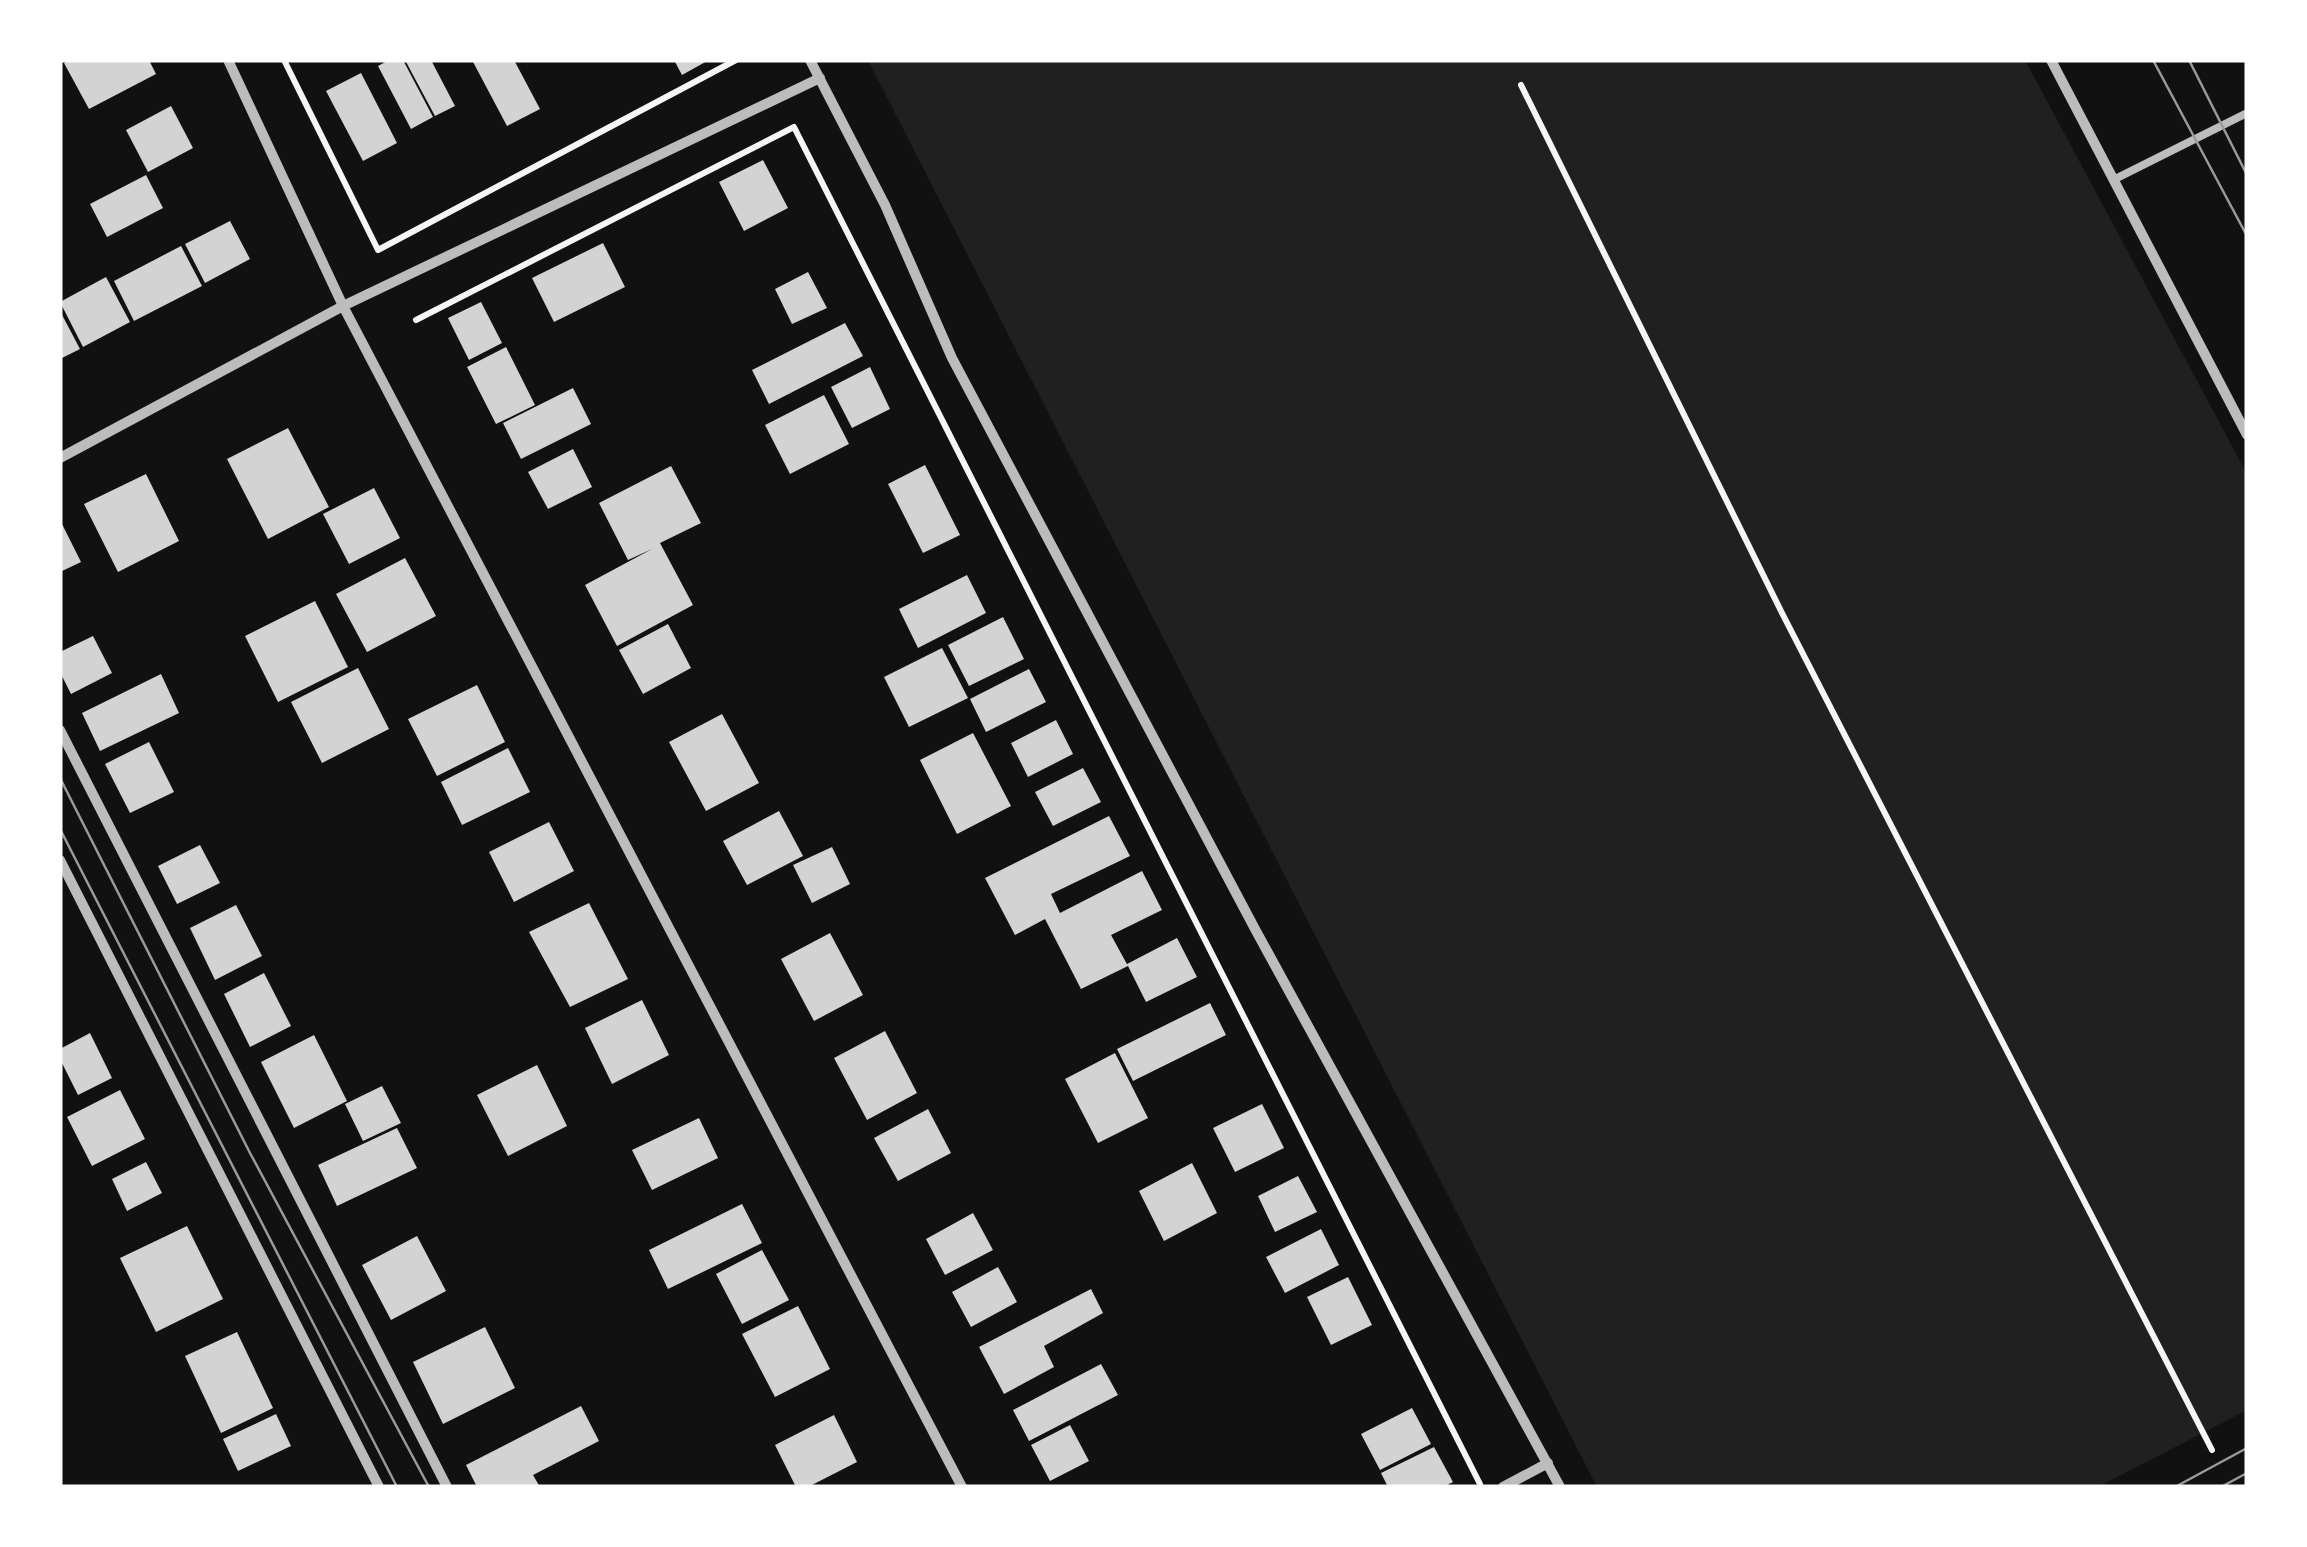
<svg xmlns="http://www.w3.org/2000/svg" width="2307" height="1547" font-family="'Times New Roman',serif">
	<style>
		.green { fill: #202020 }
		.building { fill: #d3d3d3 }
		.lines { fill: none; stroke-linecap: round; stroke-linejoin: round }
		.path { stroke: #f5f5f5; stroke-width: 6 }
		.service { stroke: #bcbcbc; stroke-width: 8 }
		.minor { stroke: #bcbcbc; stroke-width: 10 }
		.tram { stroke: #9a9a9a; stroke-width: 2.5 }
	</style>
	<rect width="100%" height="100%" fill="#111"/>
	<path class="green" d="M868,60H2025L2247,474V1410L2098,1487H1597Z"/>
	<path class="building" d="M70,60H149L156,74L89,109L64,63Z
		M389,60H403L433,117L411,129L378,66Z
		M405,60H431L455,106L435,116Z
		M472,60H514L540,109L507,126Z
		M674,60H709L682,75Z
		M361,73L397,143L363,161L326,91Z
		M171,106L193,148L148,172L126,130Z
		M763,160L788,208L744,231L719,182Z
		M146,175L163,208L107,237L90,204Z
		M230,221L250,259L205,283L185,244Z
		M603,243L625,287L554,322L532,278Z
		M181,246L202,286L134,321L114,281Z
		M808,272L827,308L792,324L775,289Z
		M106,277L130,322L83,347L60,302Z
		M481,302L502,343L469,360L448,318Z
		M60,311L80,349L60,359Z
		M845,323L863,356L769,404L752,370Z
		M506,347L535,405L496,424L467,367Z
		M870,367L890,409L852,428L831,387Z
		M573,388L591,424L521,459L503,423Z
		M824,395L849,444L790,474L765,425Z
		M288,428L329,507L268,539L227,459Z
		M573,449L592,487L548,509L528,472Z
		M925,465L960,535L923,553L888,484Z
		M671,466L701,523L660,543L693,605L617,646L585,585L652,549L628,560L599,503Z
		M146,474L179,541L118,572L84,504Z
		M374,488L400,538L349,564L323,514Z
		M60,520L81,562L60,572Z
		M405,558L436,616L367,652L336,594Z
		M967,575L986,613L918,648L899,609Z
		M315,601L348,667L278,702L245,636Z
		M1003,617L1024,659L969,686L948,645Z
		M668,624L691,668L643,694L619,650Z
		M93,636L112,673L71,694L60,672V652Z
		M942,648L968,698L909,727L884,677Z
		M358,668L389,729L322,763L291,702Z
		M1029,669L1046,702L986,732L970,699Z
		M161,674L179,713L100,751L82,713Z
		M477,685L505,742L437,776L408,719Z
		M722,714L759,783L706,811L669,742Z
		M1056,720L1073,754L1028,777L1011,743Z
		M973,733L1011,806L957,834L920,760Z
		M149,742L174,792L130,813L105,764Z
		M508,748L530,792L462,825L441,782Z
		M1083,768L1101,802L1053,826L1035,792Z
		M779,811L803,856L747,885L723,841Z
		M1109,816L1130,856L1051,894L1060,913L1142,871L1162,910L1111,935L1128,966L1081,989L1045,919L1015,935L985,878Z
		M549,822L574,871L514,902L489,852Z
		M200,845L220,883L177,904L158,866Z
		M832,847L850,884L812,903L793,865Z
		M589,903L628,979L570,1007L529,932Z
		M236,905L262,956L215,980L190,928Z
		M830,933L863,995L814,1021L781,959Z
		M1177,938L1197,977L1146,1002L1127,964Z
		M264,973L291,1026L250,1047L224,994Z
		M642,1000L669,1055L612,1084L585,1028Z
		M1210,1003L1226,1035L1133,1081L1117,1049Z
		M885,1031L917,1093L867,1120L834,1058Z
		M90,1033L112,1078L78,1095L60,1059V1049Z
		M314,1035L347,1101L294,1128L261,1062Z
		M1115,1053L1148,1118L1098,1143L1065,1079Z
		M537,1065L567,1126L508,1156L477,1095Z
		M382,1086L401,1123L363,1141L345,1104Z
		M120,1090L145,1139L92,1166L67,1117Z
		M1262,1104L1284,1148L1235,1172L1213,1128Z
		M928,1109L951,1153L898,1181L874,1138Z
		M699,1118L718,1158L652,1190L632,1150Z
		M397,1128L417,1168L337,1206L318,1165Z
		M146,1162L162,1193L127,1211L112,1179Z
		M1192,1163L1217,1213L1164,1241L1139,1191Z
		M1298,1176L1317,1212L1275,1232L1258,1196Z
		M742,1204L762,1243L668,1289L649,1250Z
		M973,1213L993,1250L945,1275L926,1239Z
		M187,1226L223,1299L156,1332L120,1258Z
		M1321,1229L1339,1265L1285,1293L1266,1257Z
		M417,1236L446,1291L391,1320L362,1265Z
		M762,1250L789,1300L742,1324L716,1274Z
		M998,1267L1017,1302L971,1327L952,1292Z
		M1348,1277L1372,1325L1331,1345L1307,1297Z
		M1091,1289L1103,1313L1044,1346L1054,1367L1004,1394L979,1347Z
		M798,1306L830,1369L775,1397L742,1334Z
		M485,1327L515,1388L443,1424L413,1362Z
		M237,1332L273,1408L221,1433L185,1356Z
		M1101,1364L1118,1395L1029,1441L1013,1410Z
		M581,1406L599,1441L533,1475L540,1487H477L466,1465Z
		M1412,1408L1431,1444L1380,1470L1361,1434Z
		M276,1414L291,1446L238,1471L223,1439Z
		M834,1415L857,1462L808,1487H796L775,1445Z
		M1070,1425L1089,1461L1050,1481L1031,1445Z
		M1434,1447L1453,1482L1443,1487H1388L1381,1473Z"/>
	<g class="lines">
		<path class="path" d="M284,60L378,250L736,60
			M1521,85L1782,613L2212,1450
			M416,320L794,127L1480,1484"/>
		<path class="service" d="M2113,180L2247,113"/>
		<path class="minor" d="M228,60L343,306L962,1487
			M810,60L885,205L952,358L1255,929L1560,1487
			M2051,60L2247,435
			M60,458L343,306L820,78
			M60,730L447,1487
			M60,860L379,1487
			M1503,1487L1548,1463"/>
		<path class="tram" d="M2153,60L2247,236
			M2189,60L2247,175
			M60,778L250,1153L429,1487
			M60,829L397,1487
			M2175,1487L2247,1448
			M2221,1487L2247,1473"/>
	</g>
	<rect width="2307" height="1547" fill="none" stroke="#ffffff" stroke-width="125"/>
</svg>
